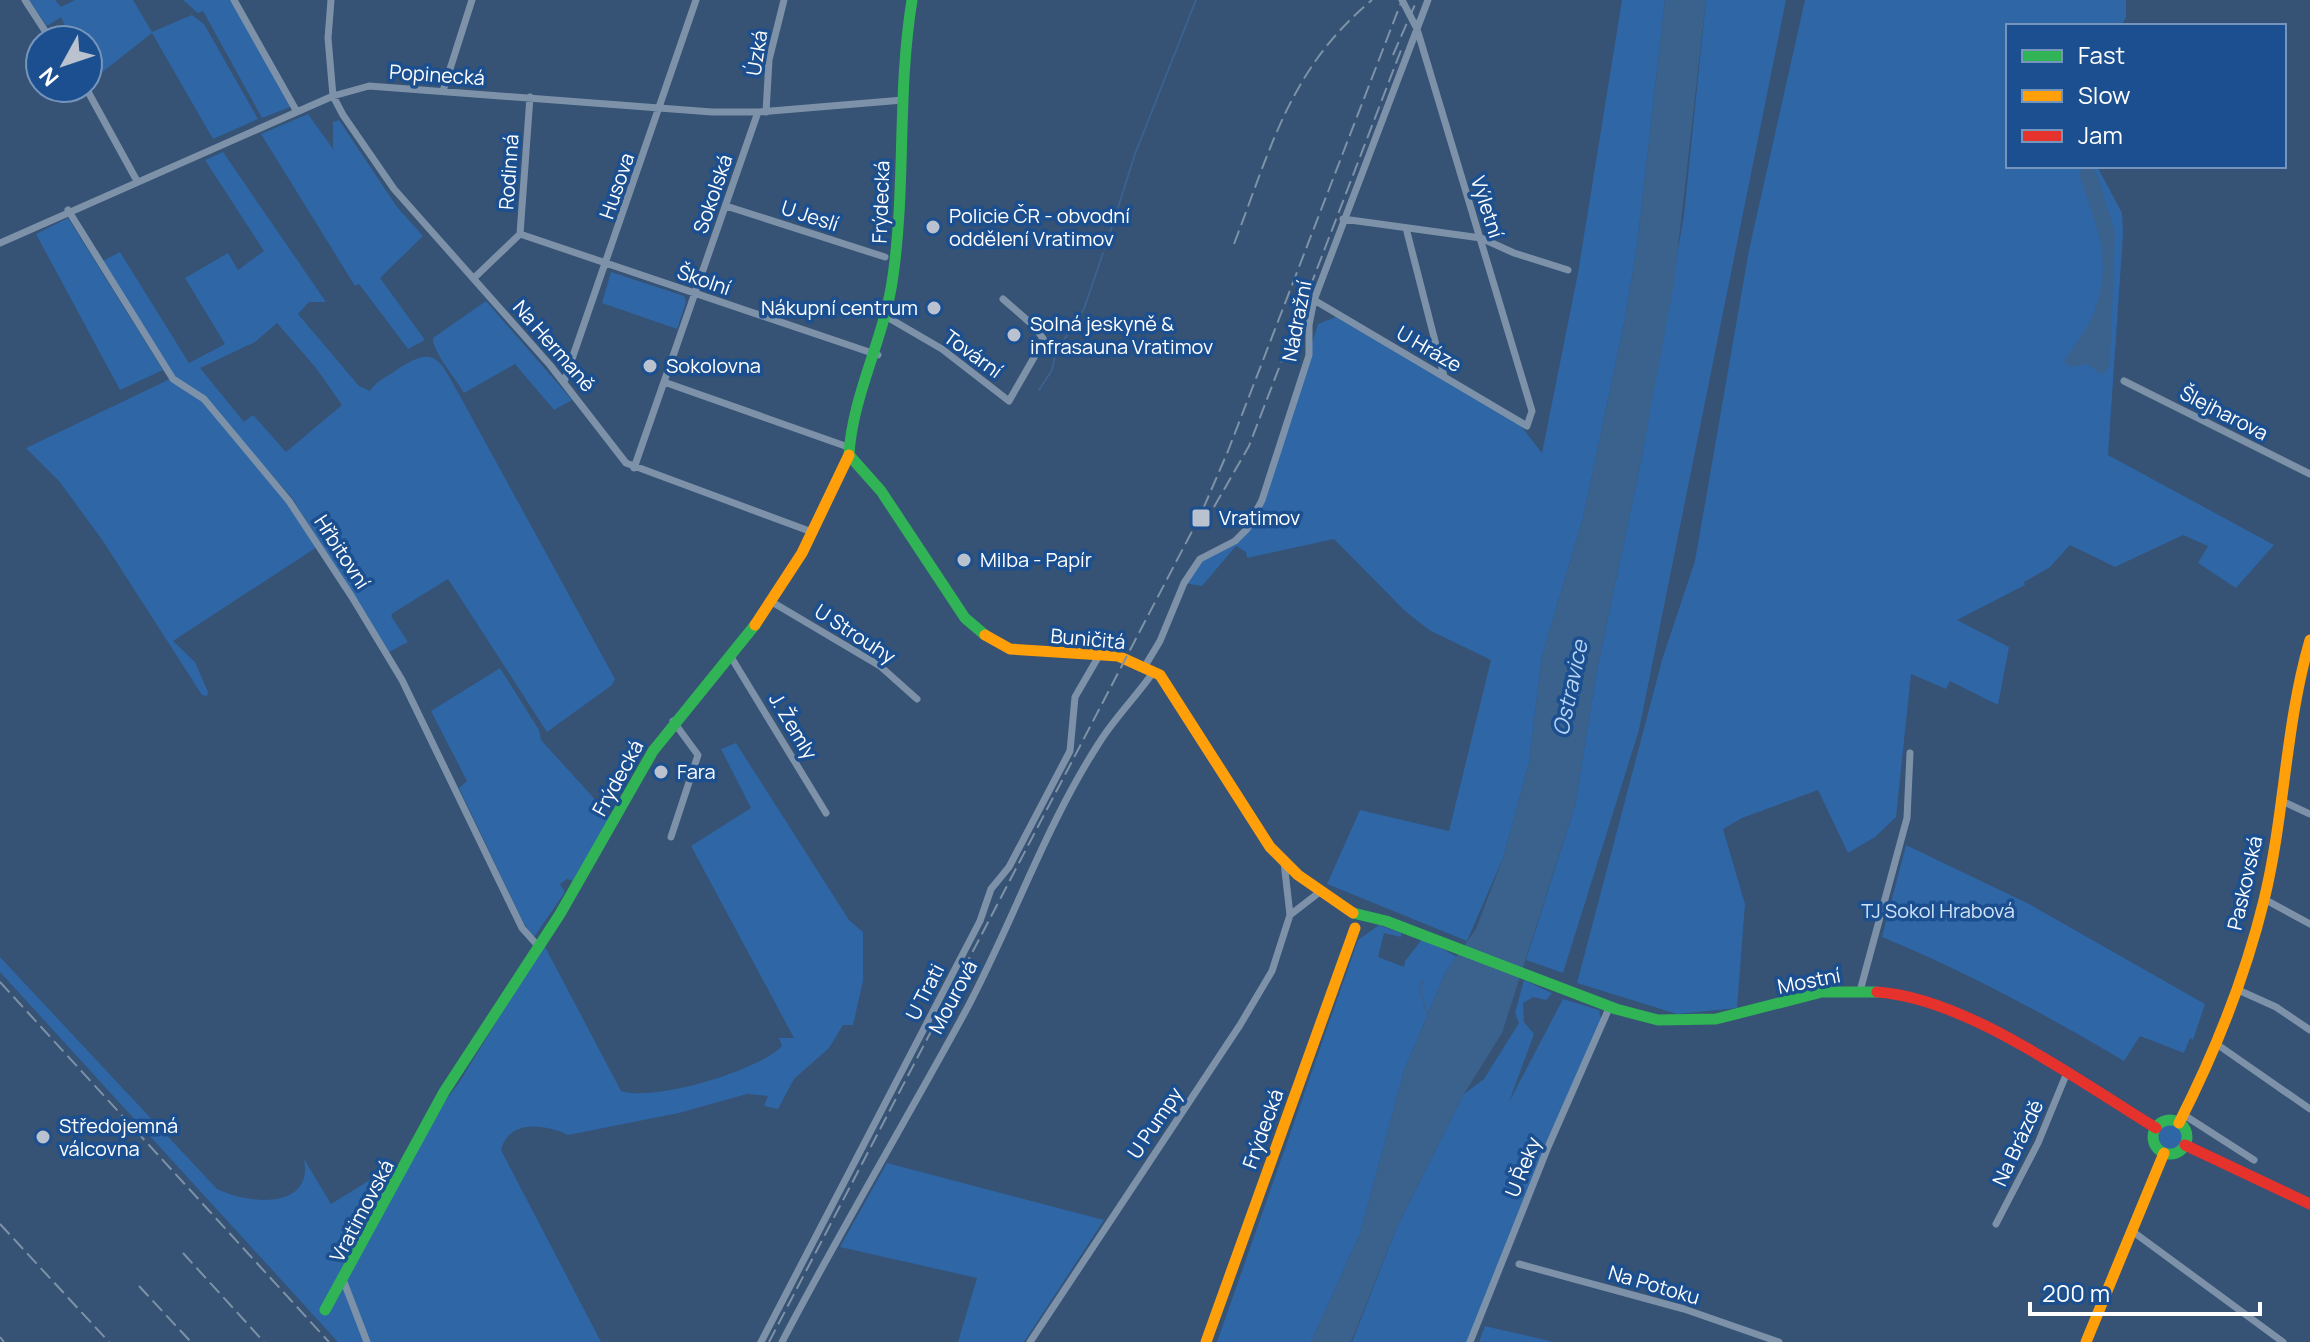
<svg xmlns="http://www.w3.org/2000/svg" width="2310" height="1342" font-family="Manrope,sans-serif">
	<style>
		.green { fill: #2f66a5; fill-rule: evenodd }
		.water { fill: #3b618d }
		.lines { fill: none; stroke-linecap: round; stroke-linejoin: round }
		.stream { stroke: #3b618d; stroke-width: 2 }
		.street { stroke: #7d92a8; stroke-width: 7 }
		.fast { stroke: #30b455; stroke-width: 11 }
		.slow { stroke: #ff9f0a; stroke-width: 11 }
		.jam { stroke: #e5322d; stroke-width: 11 }
		.rail { stroke: #7e92a7; stroke-width: 2; stroke-dasharray: 14 6; stroke-linecap: butt }
		.poi-dot { fill: #b9c2ce; stroke: #1b4f8f; stroke-width: 3 }
		.labels { text-anchor: middle; stroke-width: 7; stroke-linejoin: round; paint-order: stroke }
		.street-label { font-size: 20px; fill: #fff; stroke: #1b4f8f }
		.poi-label { font-size: 20px; fill: #fff; stroke: #1b4f8f; text-anchor: start }
		.park-label { font-size: 20px; fill: #cfe3fa; stroke: #1b4f8f }
		.water-label { font-size: 22px; font-style: italic; fill: #b5d3f5; stroke: #1b4f8f }
	</style>
	<rect width="100%" height="100%" fill="#365274"/>
	<path class="green" d="M29,0H55L61,7L75,0H133L152,32L192,15L204,24L258,119L213,139L152,33L91,81L88,40H71L61,17L47,26Z
		M183,0H232L290,107L262,118L203,11L198,13Z
		M1622,0H1665L1637,247L1625,319L1583,518L1542,656L1529,763L1503,858L1467,941L1327,884L1360,810L1449,831L1491,660L1429,630L1405,611L1334,539L1247,558L1246,552L1236,546L1202,586L1184,583L1200,559L1235,541L1262,500L1318,324L1336,317L1517,421L1542,453L1578,273Z
		M1706,0H1786L1639,730L1563,973L1526,960L1575,806L1596,675L1641,461L1684,215Z
		M1805,0H2126V17L2121,26H2008V166H2097L2122,213L2123,234L2108,455L2274,545L2236,588L2198,563L2208,546L2183,535L2115,567L2070,545L2050,567L2024,582L2025,585L1957,620L2009,647L1998,705L1950,681L1946,689L1911,674L1896,817L1875,837L1848,853L1818,790L1742,818L1723,829L1745,904L1737,1008L1677,1014L1577,983L1662,660L1695,561L1749,250Z
		M308,114L333,149V122L339,120L397,207L423,236L380,278L425,340L408,349L359,284L355,286L261,134Z
		M223,152L326,302H309L298,314L359,386L370,391C375,382 386,377 395,371C436,343 439,359 460,396L615,679L612,685L547,732L448,579L393,613L391,616L408,642L389,652L292,498L226,422L222,426L287,503L317,547L173,641L195,662L208,692L207,696L202,695L103,541L59,481L26,448L170,379L101,262L120,252L189,363L225,344L185,278L228,253L238,270L264,251L205,160ZM277,323L316,368L342,405L286,452L253,415L244,422L200,368L255,342Z
		M68,218L163,370L120,390L36,234Z
		M611,272L684,296L686,302L677,329L602,303Z
		M486,301L572,400L554,410L515,364L464,393C456,379 432,351 433,338Z
		M500,668L539,730L541,740L611,817L573,881L567,879L560,884L565,892L534,937L524,924L459,788L467,781L431,711Z
		M736,743L849,920L863,932V981L853,1025H843L829,1048L794,1079L778,1109L764,1106L768,1096L747,1094L679,1113L568,1135C545,1124 509,1119 501,1150L601,1342H338L0,972V957L217,1189C247,1204 314,1211 304,1159L331,1204L386,1170L396,1168L460,1081L544,945L621,1091C655,1102 758,1071 782,1046L779,1038H794L691,846L751,808L721,749Z
		M1906,845L2029,904L2205,1004L2193,1040L2190,1038L2184,1053L2140,1036L2124,1061C2045,1014 1966,972 1882,937Z
		M1379,925L1401,933V937L1384,933L1378,957L1404,967L1405,961L1423,938L1457,957L1446,971L1404,1071L1360,1234L1311,1342H1217L1358,940Z
		M1524,980L1552,993L1546,1000L1533,997L1523,1003L1524,1022L1534,1034L1509,1102L1563,999L1599,1010L1601,1019L1469,1342H1352L1397,1227L1464,1094L1484,1079L1519,1023L1515,1013Z
		M2158 1137a12 12 0 1 1 24 0a12 12 0 1 1-24 0Z
		M887,1163L1104,1220L1024,1342H958L977,1278L840,1247Z
		M1485,1326L1493,1328L1554,1342H1479Z"/>
	<path class="water" d="M1665,0H1706L1674,283L1641,461L1596,675L1575,806L1502,1033L1464,1094L1397,1227L1351,1342H1311L1360,1234L1404,1071L1446,971L1476,929L1503,858L1529,763L1542,656L1583,518L1625,319L1637,247Z
		M2083,167H2091L2096,172L2115,232L2110,365L2102,375L2087,364L2071,367L2064,362C2072,347 2084,335 2091,319C2116,264 2096,225 2079,174Z"/>
	<g class="lines">
		<path class="stream" d="M1108,239L1135,154L1196,0
			M1039,390L1052,370L1056,352L1084,309L1103,253
			M1423,980L1420,990L1428,1016"/>
		<path class="street" d="M25,0L51,40
			M234,0L297,112
			M331,0L328,38L333,96L343,115L394,189L550,365L626,463L812,532
			M86,88L137,181
			M443,91L472,0
			M766,112L769,60L784,0
			M726,206L885,257
			M68,210L173,379L204,399L289,501L352,597L402,680L522,928L539,947
			M1343,219L1481,238L1514,253L1568,270
			M1406,228L1444,376
			M520,234L878,355
			M0,243L333,96L369,86L712,112H758L903,100
			M474,278L520,234L530,97
			M1314,300L1527,426L1532,411L1417,29L1402,0
			M887,317L942,349L1009,401L1044,340L1035,327L1003,299
			M2124,381L2310,474
			M564,382L696,0
			M664,382L848,447
			M634,468L758,112
			M772,602L880,666L917,699
			M731,657L826,813
			M1145,666L1160,641L1184,583L1200,559L1235,541L1247,529L1262,500L1309,355V325L1314,300L1428,0
			M2280,800L2310,814
			M671,837L698,755L673,721
			M1284,862L1290,915
			M2264,899L2310,924
			M2236,989L2276,1007L2310,1030
			M1860,991L1907,818L1910,753
			M2218,1045L2310,1109
			M2184,1115L2254,1160
			M1996,1224L2038,1143L2066,1075
			M2132,1231L2283,1342
			M1519,1264L1684,1309L1779,1342
			M344,1282L367,1342
			M761,1342L980,921L991,889L1009,867L1070,751L1075,697L1100,654
			M782,1342C840,1231 904,1124 964,1014C1012,925 1044,828 1099,743C1115,717 1137,696 1154,671
			M1030,1342L1240,1025L1272,971L1290,915L1321,891
			M1470,1342L1548,1147L1610,1006"/>
		<path class="fast" d="M912,0C897,92 906,184 893,276C885,337 852,396 849,455L881,491L965,618L985,635
			M1353,913L1386,921L1616,1009L1658,1020L1716,1019L1822,992H1877
			M2153 1137a17 17 0 1 1 34 0a17 17 0 1 1-34 0Z
			M325,1310L444,1092L560,914L653,751L755,625"/>
		<path class="slow" d="M755,625L802,553L849,455
			M985,635L1010,649L1118,656L1160,675L1270,847L1298,875L1353,913
			M2179,1123C2215,1052 2245,978 2264,900C2285,814 2285,725 2310,640
			M1206,1342L1355,928
			M2086,1342L2164,1153"/>
		<path class="jam" d="M1877,992C1967,998 2080,1082 2156,1128
			M2185,1145L2310,1204"/>
		<path class="rail" d="M1393,55L1417,0
			M1234,244C1271,148 1290,68 1372,0
			M1214,507L1249,446L1403,45
			M0,982L329,1342
			M0,1224L109,1342
			M183,1253L264,1342
			M139,1286L191,1342
			M0,1337L4,1342
			M769,1342L1200,516L1228,451L1402,0"/>
	</g>
	<g class="poi-dot">
		<circle cx="933" cy="227" r="8"/>
		<circle cx="934" cy="308" r="8"/>
		<circle cx="1014" cy="335" r="8"/>
		<circle cx="650" cy="366" r="8"/>
		<rect x="1191" y="508" width="20" height="20" rx="4"/>
		<circle cx="964" cy="560" r="8"/>
		<circle cx="661" cy="772" r="8"/>
		<circle cx="43" cy="1137" r="8"/>
	</g>
	<g class="labels">
		<g class="street-label">
			<text transform="translate(757 53) rotate(-81)" y="7">Úzká</text>
			<text transform="translate(437 75) rotate(4)" y="7">Popinecká</text>
			<text transform="translate(509 172) rotate(-86)" y="7">Rodinná</text>
			<text transform="translate(617 186) rotate(-71)" y="7">Husova</text>
			<text transform="translate(713 194) rotate(-71)" y="7">Sokolská</text>
			<text transform="translate(881 202) rotate(-88)" y="7">Frýdecká</text>
			<text transform="translate(1487 207) rotate(72)" y="7">Výletní</text>
			<text transform="translate(810 216) rotate(18)" y="7">U Jeslí</text>
			<text transform="translate(704 280) rotate(19)" y="7">Školní</text>
			<text transform="translate(1297 321) rotate(-79)" y="7">Nádražní</text>
			<text transform="translate(554 346) rotate(49)" y="7">Na Hermaně</text>
			<text transform="translate(1429 349) rotate(30)" y="7">U Hráze</text>
			<text transform="translate(973 354) rotate(36)" y="7">Tovární</text>
			<text transform="translate(2224 413) rotate(27)" y="7">Šlejharova</text>
			<text transform="translate(342 552) rotate(57)" y="7">Hřbitovní</text>
			<text transform="translate(855 634) rotate(33)" y="7">U Strouhy</text>
			<text transform="translate(1088 639) rotate(5)" y="7">Buničitá</text>
			<text transform="translate(793 726) rotate(59)" y="7">J. Žemly</text>
			<text transform="translate(618 778) rotate(-61)" y="7">Frýdecká</text>
			<text transform="translate(2245 883) rotate(-77)" y="7">Paskovská</text>
			<text transform="translate(1809 981) rotate(-11)" y="7">Mostní</text>
			<text transform="translate(925 992) rotate(-63)" y="7">U Trati</text>
			<text transform="translate(953 997) rotate(-62)" y="7">Mourová</text>
			<text transform="translate(1155 1123) rotate(-56)" y="7">U Pumpy</text>
			<text transform="translate(1263 1129) rotate(-70)" y="7">Frýdecká</text>
			<text transform="translate(2018 1143) rotate(-65)" y="7">Na Brázdě</text>
			<text transform="translate(1523 1167) rotate(-68)" y="7">U Řeky</text>
			<text transform="translate(362 1211) rotate(-62)" y="7">Vratimovská</text>
			<text transform="translate(1654 1285) rotate(16)" y="7">Na Potoku</text>
		</g>
		<g class="poi-label">
			<text x="949" y="223">Policie ČR - obvodní<tspan x="949" dy="23">oddělení Vratimov</tspan></text>
			<text x="918" y="315" text-anchor="end">Nákupní centrum</text>
			<text x="1030" y="331">Solná jeskyně &amp;<tspan x="1030" dy="23">infrasauna Vratimov</tspan></text>
			<text x="666" y="373">Sokolovna</text>
			<text x="1219" y="525">Vratimov</text>
			<text x="980" y="567">Milba - Papír</text>
			<text x="677" y="779">Fara</text>
			<text x="59" y="1133">Středojemná<tspan x="59" dy="23">válcovna</tspan></text>
		</g>
		<g class="park-label">
			<text x="1938" y="918">TJ Sokol Hrabová</text>
		</g>
		<g class="water-label">
			<text transform="translate(1570 688) rotate(-78)" y="8">Ostravice</text>
		</g>
	</g>
	<rect x="2006" y="24" width="280" height="144" fill="#1b4f8f" stroke="#7695bc" stroke-width="2"/>
	<rect x="2022" y="50" width="40" height="12" fill="#30b455" stroke="#7695bc" stroke-width="2"/>
	<text x="2078" y="64" font-size="24" fill="#ffffff">Fast</text>
	<rect x="2022" y="90" width="40" height="12" fill="#ff9f0a" stroke="#7695bc" stroke-width="2"/>
	<text x="2078" y="104" font-size="24" fill="#ffffff">Slow</text>
	<rect x="2022" y="130" width="40" height="12" fill="#e5322d" stroke="#7695bc" stroke-width="2"/>
	<text x="2078" y="144" font-size="24" fill="#ffffff">Jam</text>
	<g transform="translate(64 64) rotate(230)"><circle r="38" fill="#1b4f8f" stroke="#7695bc" stroke-width="2"/>
	<path d="M0-6L14 30L0 20L-14 30Z" fill="#b9c2ce"/>
	<text y="-12" font-size="22" font-weight="bold" text-anchor="middle" fill="#ffffff">N</text>
	</g>
	<path d="M2030 1302v12h230v-12" fill="none" stroke="#ffffff" stroke-width="4"/>
	<text x="2042" y="1302" font-size="24" fill="#ffffff" stroke="#1b4f8f" stroke-width="6" paint-order="stroke">200 m</text>
</svg>
